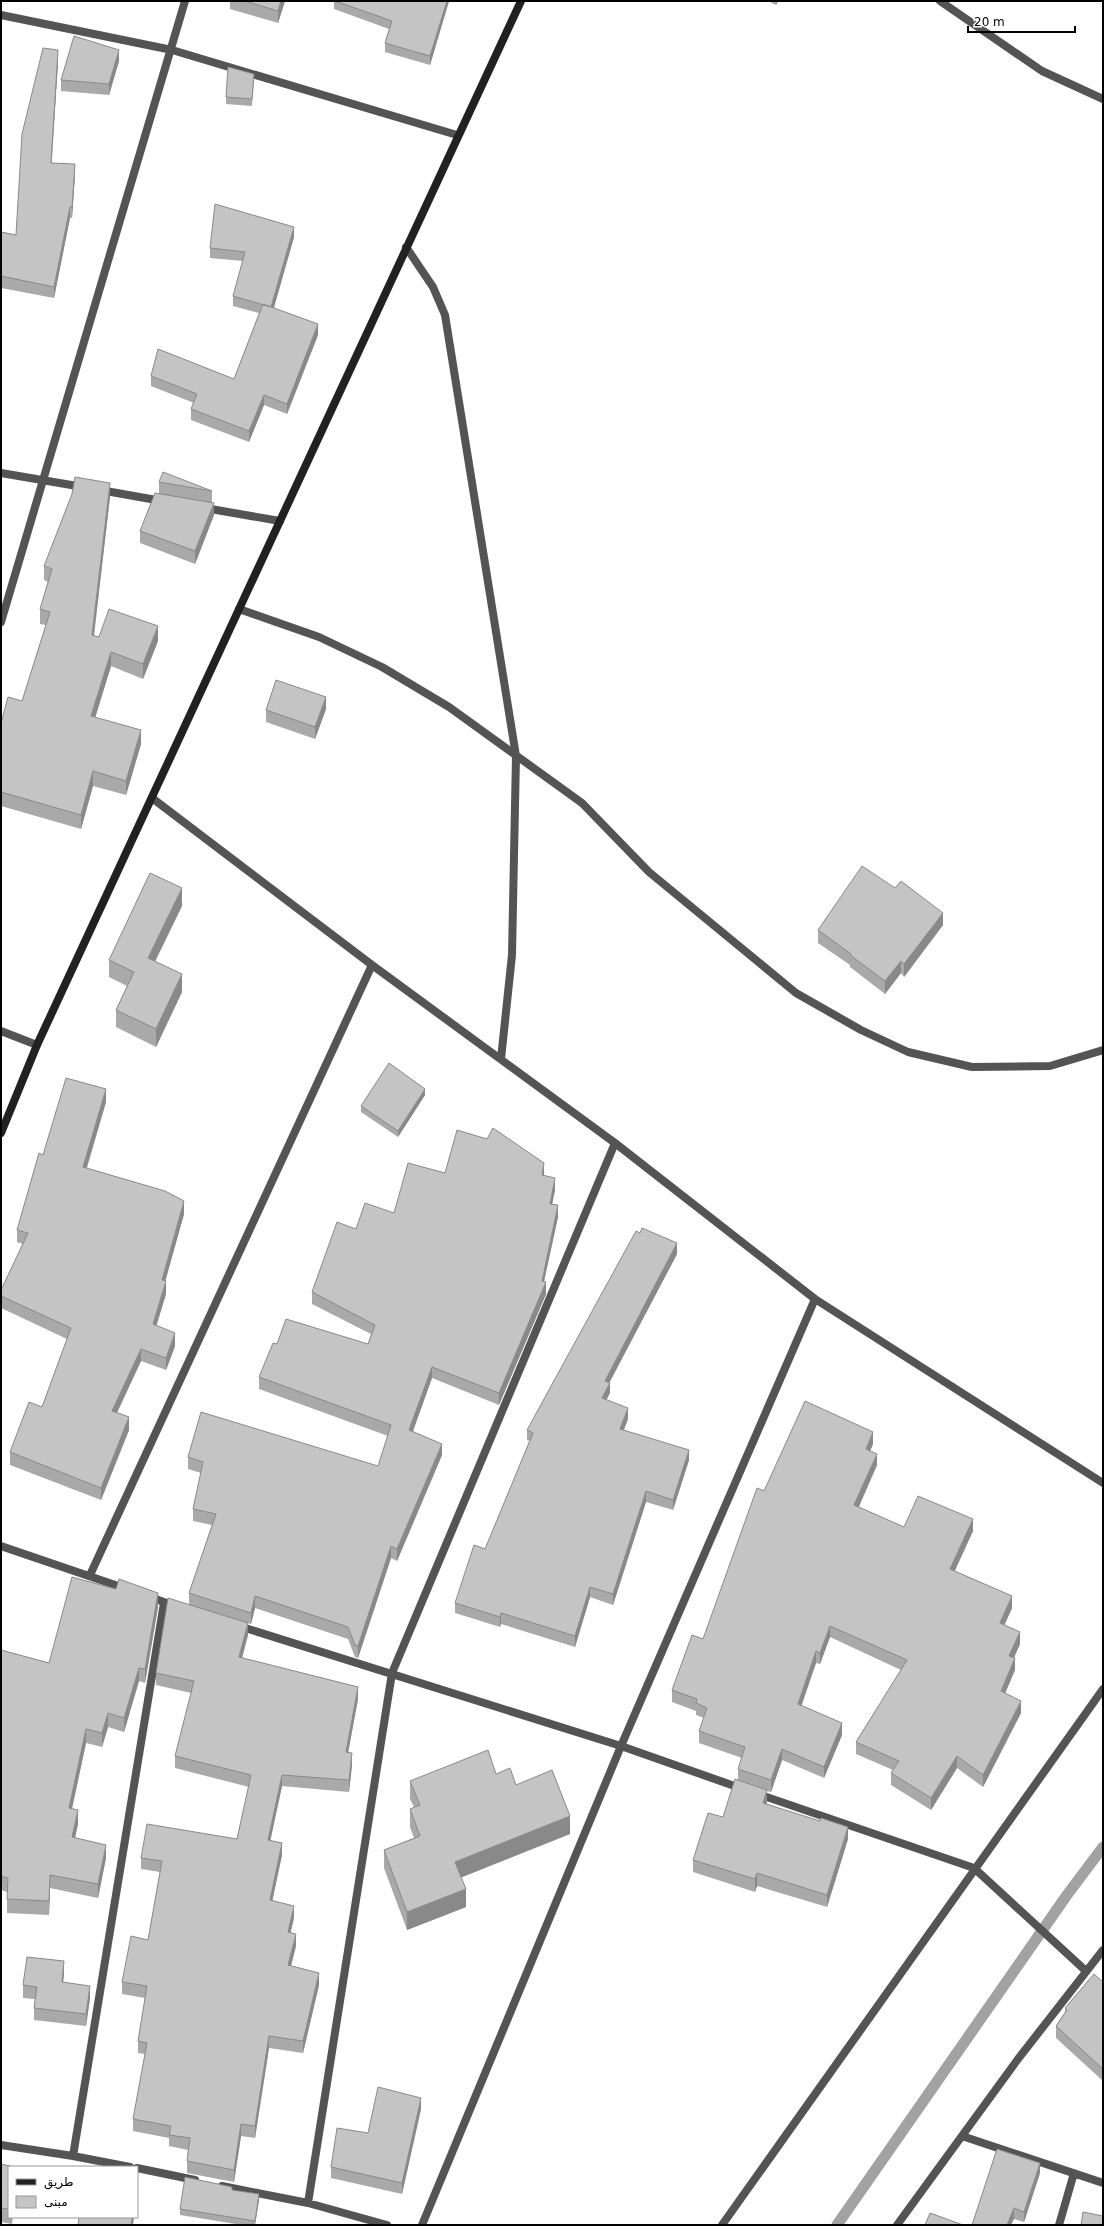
<svg xmlns="http://www.w3.org/2000/svg" width="1104" height="2226" font-family="'DejaVu Sans',Vazirmatn,sans-serif">
	<style>
		.lines { fill: none; stroke-linecap: round; stroke-linejoin: round }
		.stream { stroke: #a2a2a2; stroke-width: 11 }
		.street { stroke: #545454; stroke-width: 8 }
		.secondary { stroke: #212121; stroke-width: 8 }
		.wall { fill: #a9a9a9 }
		.shaded-wall { fill: #898989 }
		.building { fill: #c4c4c4; stroke: #898989 }
	</style>
	<rect width="100%" height="100%" fill="#fff"/>
	<g class="lines">
		<path class="stream" d="M837,2225L1067,1895L1103,1847"/>
		<path class="street" d="M940,1L1042,71L1103,99
			M1,15L172,50L457,135
			M406,247L433,287L445,315L516,756L512,955L501,1059
			M1,473L83,487
			M100,490L162,501
			M205,508L280,521
			M239,609L319,637L382,667L449,707L582,803L649,872L796,993L861,1030L908,1052L972,1067L1050,1066L1103,1050
			M1,622L185,1
			M152,798L372,965L615,1143L815,1299L1103,1483
			M1,1031L37,1045
			M1,1546L127,1589
			M90,1575L372,965
			M147,1596L178,1607
			M239,1626L621,1746L743,1789
			M758,1794L974,1868L1086,1971
			M962,2136L1103,2183
			M1,2145L73,2156L130,2167
			M73,2156L164,1603
			M137,2168L195,2180
			M222,2186L308,2203L387,2225
			M308,2203L392,1673L615,1143
			M422,2225L621,1746L815,1299
			M722,2225L1103,1689
			M897,2225L1018,2059L1103,1950
			M1059,2225L1074,2173"/>
		<path class="secondary" d="M1,1133L37,1045L521,1"/>
	</g>
	<path class="wall" d="M230,1H285L278,23L230,9Z
		M334,1H449L430,65L385,52V43L389,29L334,9Z
		M768,1H778L776,5Z
		M119,61L109,95L61,91V80Z
		M58,62L51,163L75,175L72,218H70L54,298L1,288V232L16,235Z
		M254,80L252,106L226,104V97Z
		M294,237L274,308L318,335L287,414L264,405L249,442L191,420V409L194,403L151,386V376L234,379L259,313L233,306V296L243,261L210,258V248Z
		M159,482L212,491V502L214,515L195,564L140,543V531L159,493Z
		M110,497L94,636L99,637L158,641L143,679L111,666L95,718L141,744L126,795L93,786L81,829L1,806V723L22,701L46,625L40,624V609L48,582L44,580V566Z
		M326,709L315,739L266,722V710Z
		M182,906L155,961L182,992L156,1047L116,1027V1010L127,986L109,977V960Z
		M943,925L904,977L901,973L885,994L850,967V965L818,943V930Z
		M425,1095L398,1137L361,1112V1106Z
		M106,1102L87,1168L184,1214L165,1281L166,1294L156,1326L175,1346L166,1370L141,1361L117,1413L129,1430L101,1500L10,1465V1452L42,1407L67,1339L1,1308V1290L23,1244L17,1242V1230L43,1155Z
		M445,1173L544,1176L555,1190L552,1204L558,1217L544,1282L546,1294L499,1405L432,1378L413,1431L442,1455L397,1561L391,1558L358,1658L355,1657L348,1639L255,1608L251,1624L248,1623V1635L242,1658L358,1699L348,1752L352,1765L349,1792L282,1786L270,1840L282,1855L272,1900L294,1918L290,1932L296,1946L291,1966L319,1985L303,2053L269,2048L255,2138L241,2136L234,2182L187,2173V2161L188,2150L169,2146V2138L133,2131V2119L145,2054L138,2053V2041L145,1998L122,1994V1982L148,1940L160,1872L141,1869V1858L237,1839L249,1787L175,1768V1756L191,1693L156,1685V1673L189,1605V1593L212,1525L193,1521V1509L201,1473L188,1469V1457L378,1466L388,1436L259,1389V1377L277,1344H368L371,1334L312,1304V1292L356,1229L394,1213Z
		M677,1254L609,1383L610,1393L606,1400L628,1419L624,1430L689,1460L673,1510L646,1502L613,1605L590,1597L575,1647L501,1624L500,1627L455,1613V1603L485,1549L530,1441L527,1440V1430Z
		M873,1444L870,1451L877,1465L859,1507L904,1527L973,1531L955,1571L1012,1608L1004,1625L1020,1644L1014,1658L1015,1670L1005,1693L1021,1713L983,1787L957,1768L931,1810L891,1785V1773L893,1770L856,1754V1742L901,1670L830,1637L820,1664L816,1663L801,1705L842,1735L824,1778L782,1760L771,1792L767,1791V1804L848,1839L827,1907L757,1886L755,1892L693,1872V1860L723,1817L738,1780V1769L742,1758L699,1743V1731L704,1718L696,1715V1711L672,1702V1690L703,1639L764,1491Z
		M158,1607L145,1683L139,1681L124,1732L108,1727L102,1747L86,1743L72,1809L78,1824L75,1838L106,1858L98,1898L50,1888L49,1915L7,1913V1892L1,1890V1650L49,1663Z
		M496,1774L516,1785L570,1834L461,1877L466,1907L407,1930L384,1868V1850L414,1838L410,1827V1809L414,1807L410,1799V1781Z
		M64,1973L63,1982L90,1998L86,2026L34,2020V2008L35,1999L23,1998V1985Z
		M1103,1982V2081L1056,2038V2026L1065,2012V2008Z
		M421,2109L402,2194L331,2178V2167L368,2133Z
		M1,2164L9,2167V2217H13L12,2224L1,2222Z
		M1040,2173L1024,2222L1014,2219L972,2225Z
		M232,2190L259,2200L255,2225H242L180,2215V2209Z"/>
	<path class="shaded-wall" d="M281,1H285L278,23V11Z
		M447,1H449L430,65V56Z
		M776,1H778L776,5Z
		M58,50V62L51,174V163Z
		M119,50V61L109,95V84Z
		M75,164V175L72,218V207Z
		M70,207V218L54,298V287Z
		M294,227V237L271,317V307Z
		M318,324V335L287,414V404Z
		M264,395V405L249,442V431Z
		M110,483V497L92,650V635Z
		M214,503V515L195,564V551Z
		M158,626V641L143,679V664Z
		M111,652V666L91,731V716Z
		M326,697V709L315,739V727Z
		M141,730V744L126,795V781Z
		M93,771V786L81,829V815Z
		M182,888V906L148,976V958Z
		M943,913V925L904,977V964Z
		M901,961V973L885,994V981Z
		M182,974V992L156,1047V1029Z
		M106,1089V1102L83,1179V1167Z
		M425,1089V1095L398,1137V1131Z
		M544,1163V1175L542,1187V1175Z
		M555,1178V1190L550,1215V1204Z
		M184,1201V1214L162,1293V1280Z
		M558,1205V1217L542,1290L546,1282V1294L499,1405V1393L542,1281Z
		M677,1243V1254L605,1391V1381Z
		M166,1281V1294L153,1337V1324Z
		M175,1333V1346L166,1370V1358Z
		M141,1349V1361L112,1423V1411Z
		M432,1367V1378L409,1442V1430Z
		M610,1383V1393L602,1408V1398Z
		M628,1408V1419L620,1439V1429Z
		M129,1417V1430L101,1500V1488Z
		M873,1432V1444L866,1461V1449Z
		M442,1444V1455L397,1561V1549Z
		M689,1450V1460L673,1510V1500Z
		M877,1454V1465L854,1517V1505Z
		M646,1491V1502L613,1605V1594Z
		M973,1519V1531L950,1580V1569Z
		M391,1546V1558L358,1658V1646Z
		M590,1587V1597L575,1647V1636Z
		M158,1593V1607L145,1683V1669Z
		M255,1596V1608L251,1624V1613Z
		M1012,1596V1608L1000,1635V1623Z
		M501,1613V1624L500,1627V1617Z
		M248,1623V1635L239,1669V1657Z
		M830,1626V1637L820,1664V1653Z
		M1020,1632V1644L1009,1668V1656Z
		M816,1651V1663L798,1716V1704Z
		M1015,1658V1670L1001,1703V1691Z
		M139,1668V1681L124,1732V1718Z
		M358,1687V1699L346,1764V1752Z
		M1021,1701V1713L983,1787V1775Z
		M108,1713V1727L102,1747V1733Z
		M842,1723V1735L824,1778V1767Z
		M86,1729V1743L69,1822V1808Z
		M782,1749V1760L771,1792V1780Z
		M352,1753V1765L349,1792V1780Z
		M957,1756V1768L931,1810V1798Z
		M282,1775V1786L268,1852V1840Z
		M767,1790V1802L763,1815V1803Z
		M78,1810V1824L72,1851V1837Z
		M570,1816V1834L455,1880V1862Z
		M848,1827V1839L827,1907V1895Z
		M282,1843V1855L270,1912V1900Z
		M106,1845V1858L98,1898V1884Z
		M757,1873V1886L755,1892V1879Z
		M50,1875V1888L49,1915V1901Z
		M466,1889V1907L407,1930V1912Z
		M294,1906V1918L288,1944V1932Z
		M296,1934V1946L288,1977V1965Z
		M64,1961V1973L62,1994V1982Z
		M319,1973V1985L303,2053V2041Z
		M90,1986V1998L86,2026V2014Z
		M269,2036V2048L255,2138V2126Z
		M421,2098V2109L402,2194V2183Z
		M241,2124V2136L234,2182V2170Z
		M1040,2163V2173L1024,2222V2212Z
		M138,2187V2197L137,2203V2193Z
		M259,2194V2200L255,2225V2221Z
		M1014,2208V2219L1011,2225H1007Z
		M132,2217H134L133,2225H131Z"/>
	<path class="building" d="M245,1H281L278,11Z
		M335,1H447L430,56L385,43L392,21Z
		M74,36L119,50L109,84L61,80Z
		M43,48L58,50L51,163L75,164L72,207H70L54,287L1,276V232L16,235L22,134Z
		M228,67L254,74L252,99L226,97Z
		M215,204L294,227L271,307L233,296L245,252L210,248Z
		M263,304L318,324L287,404L264,395L249,431L191,409L197,394L151,376L158,349L234,379Z
		M163,472L212,491L159,482Z
		M75,477L110,483L92,635L99,637L109,609L158,626L143,664L111,652L91,716L141,730L126,781L93,771L81,815L1,792V723L8,697L22,701L50,612L40,609L52,569L44,566L72,494Z
		M155,493L214,503L195,551L140,531Z
		M276,680L326,697L315,727L266,710Z
		M862,866L895,888L901,881L943,913L904,964L901,961L885,981L850,955L851,954L818,930Z
		M150,873L182,888L148,958L182,974L156,1029L116,1010L134,972L109,960Z
		M389,1063L425,1089L398,1131L361,1106Z
		M66,1078L106,1089L83,1167L165,1191L184,1201L162,1280L166,1281L153,1324L175,1333L166,1358L141,1349L112,1411L129,1417L101,1488L10,1452L29,1402L42,1407L71,1328L1,1296V1290L28,1233L17,1230L39,1153L43,1155Z
		M493,1128L544,1163L542,1175L555,1178L550,1204L558,1205L542,1281L546,1282L499,1393L432,1367L409,1430L442,1444L397,1549L391,1546L358,1646L355,1645L348,1627L255,1596L251,1613L189,1593L216,1514L193,1509L203,1462L188,1457L201,1412L378,1466L391,1425L259,1377L273,1343L277,1344L286,1319L368,1344L375,1325L312,1292L337,1222L356,1229L365,1203L394,1213L408,1163L445,1173L457,1130L487,1139Z
		M642,1228L677,1243L605,1381L610,1383L602,1398L628,1408L620,1429L689,1450L673,1500L646,1491L613,1594L590,1587L575,1636L501,1613L500,1617L455,1603L474,1545L485,1549L533,1433L527,1430L636,1231L640,1233Z
		M805,1401L873,1432L866,1449L877,1454L854,1505L904,1527L918,1496L973,1519L950,1569L1012,1596L1000,1623L1020,1632L1009,1656L1015,1658L1001,1691L1021,1701L983,1775L957,1756L931,1798L891,1773L899,1761L856,1742L907,1660L830,1626L820,1653L816,1651L798,1704L842,1723L824,1767L782,1749L771,1780L738,1769L745,1747L699,1731L707,1708L696,1703L697,1699L672,1690L692,1635L703,1639L757,1488L764,1491Z
		M72,1577L116,1589L119,1579L158,1593L145,1669L139,1668L124,1718L108,1713L102,1733L86,1729L69,1808L78,1810L72,1837L106,1845L98,1884L50,1875L49,1901L7,1899L8,1878L1,1876V1650L49,1663Z
		M168,1598L248,1623L239,1657L358,1687L346,1752L352,1753L349,1780L282,1775L268,1840L282,1843L270,1900L294,1906L288,1932L296,1934L288,1965L319,1973L303,2041L269,2036L255,2126L241,2124L234,2170L187,2161L190,2138L169,2135L171,2126L133,2119L147,2043L138,2041L147,1986L122,1982L131,1936L148,1940L162,1861L141,1858L147,1824L237,1839L251,1775L175,1756L194,1681L156,1673Z
		M488,1750L496,1774L510,1768L516,1785L552,1770L570,1816L455,1862L466,1889L407,1912L384,1850L420,1836L410,1809L420,1805L410,1781Z
		M735,1779L767,1790L763,1803L820,1821L821,1818L848,1827L827,1895L757,1873L755,1879L693,1860L708,1813L723,1817Z
		M27,1957L64,1961L62,1982L90,1986L86,2014L34,2008L37,1987L23,1985Z
		M1094,1974L1103,1982V2069L1056,2026L1067,2010L1065,2008Z
		M378,2087L421,2098L402,2183L331,2167L337,2128L368,2133Z
		M997,2149L1040,2163L1024,2212L1014,2208L1007,2225H972Z
		M1,2164L14,2167H9V2209L1,2208Z
		M185,2177L232,2187V2190L259,2194L255,2221L180,2209Z
		M1083,2212L1103,2216V2225H1081Z
		M930,2213L963,2225H925Z
		M79,2217H132L131,2225H78Z"/>
	<rect width="1104" height="2226" fill="none" stroke="#000000" stroke-width="4"/>
	<rect x="8" y="2166" width="130" height="52" fill="#ffffff" stroke="#999999"/>
	<rect x="16" y="2179" width="20" height="6" fill="#212121" stroke="#999999"/>
	<text x="44" y="2186" font-size="12" fill="#000000">طريق</text>
	<rect x="16" y="2196" width="20" height="12" fill="#c4c4c4" stroke="#999999"/>
	<text x="44" y="2206" font-size="12" fill="#000000">مبنى</text>
	<path d="M968 26v6h107v-6" fill="none" stroke="#000000" stroke-width="2"/>
	<text x="974" y="26" font-size="12" fill="#000000" stroke="#ffffff" stroke-width="3" paint-order="stroke">20 m</text>
</svg>
